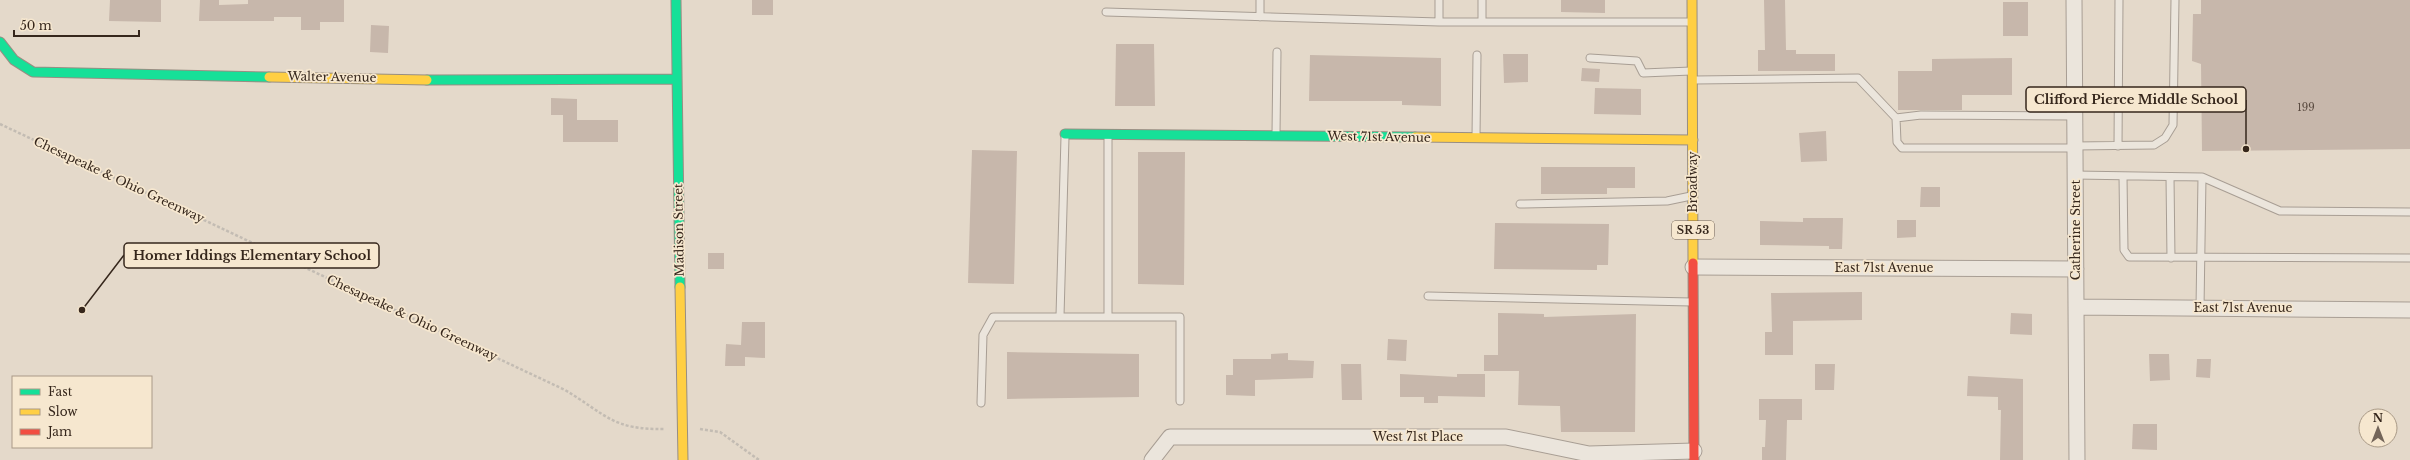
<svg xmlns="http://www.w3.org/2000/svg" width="2410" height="460" font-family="'Libre Baskerville',serif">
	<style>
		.building { fill: #c7b7ab }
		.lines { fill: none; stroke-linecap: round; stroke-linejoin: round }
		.lane-casing { stroke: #a89e94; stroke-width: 9 }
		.street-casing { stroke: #a89e94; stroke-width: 17 }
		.fast-casing { stroke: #988e83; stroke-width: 11 }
		.slow-casing { stroke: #988e83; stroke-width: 11 }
		.jam-casing { stroke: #988e83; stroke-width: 11 }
		.path { stroke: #c3bcb3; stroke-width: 2.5; stroke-dasharray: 3 2; stroke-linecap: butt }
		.lane { stroke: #ebe5dc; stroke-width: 7 }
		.street { stroke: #ebe5dc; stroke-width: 15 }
		.fast { stroke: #16e098; stroke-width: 9 }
		.slow { stroke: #ffcf43; stroke-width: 9 }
		.jam { stroke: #f24e42; stroke-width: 9 }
		.labels { text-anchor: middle; stroke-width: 3.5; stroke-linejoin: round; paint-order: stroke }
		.number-label { font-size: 10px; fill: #5a4b40 }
		.shield { fill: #f6e7cf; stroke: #706152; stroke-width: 1 }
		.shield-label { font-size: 11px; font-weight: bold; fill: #36271c }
		.street-label { font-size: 12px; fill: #36271c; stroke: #f6e7cf }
		.leader { fill: none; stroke: #36271c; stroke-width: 1.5 }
		.callout-dot { fill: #36271c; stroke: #f6e7cf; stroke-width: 1.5 }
		.callout { fill: #f6e7cf; stroke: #36271c; stroke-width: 1.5 }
		.callout-label { font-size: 13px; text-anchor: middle; font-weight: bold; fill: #36271c }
	</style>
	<rect width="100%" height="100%" fill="#e4d9ca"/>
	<path class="building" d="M110,0H161V22L109,21Z
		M200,0H219V5L248,4V0H344V22H320V30H301V17H274V21H199Z
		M752,0H773V15H752Z
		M1561,0H1605V13L1561,12Z
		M1764,0H1785L1786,50H1796V54H1835V71H1758V50H1765Z
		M2201,0H2410V149L2202,151L2201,64L2192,61L2193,14H2201Z
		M2003,2H2028V36H2003Z
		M371,25L389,26L388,53L370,52Z
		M1116,44H1154L1155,106H1115Z
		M1503,54H1528V82L1504,83Z
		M1310,55L1441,58V106L1402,105V101H1309Z
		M2012,58V95H1962V110H1898V71H1932V59Z
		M1582,68L1600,69L1599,82L1581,81Z
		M1595,88L1641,89V115L1594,114Z
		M551,98L577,99V120H618V142H563V115H551Z
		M1826,131L1827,161L1801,162L1799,133Z
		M972,150L1017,151L1014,284L968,283Z
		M1138,152H1185L1184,285L1138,284Z
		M1541,167H1635V188H1607V194H1541Z
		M1921,187H1940V207H1920Z
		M1803,218H1843L1842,249H1829V246L1760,245V221L1803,222Z
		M1897,220H1916V237L1897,238Z
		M1495,223L1609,224L1608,265H1597V270L1494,269Z
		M708,253H724V269H708Z
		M1862,292V320L1793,321V355H1765V332H1772L1771,293Z
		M1498,313L1544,314V317L1636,314L1635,432H1561L1560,406L1518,405L1519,371H1484V355H1498Z
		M2011,313L2032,314V335L2010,334Z
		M742,322H765V358L745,357V366H725L726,344L741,345Z
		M1388,339L1407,340L1406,361L1387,360Z
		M1007,352L1139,354V397L1007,399Z
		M1288,353V360L1314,361L1313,378L1255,380V396L1226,395V375H1233V359H1271V354Z
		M2149,354H2169L2170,380L2150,381Z
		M2197,359H2211L2210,378L2196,377Z
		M1341,364H1361L1362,400H1342Z
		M1815,364H1835L1834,390H1815Z
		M1400,374L1457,377V374H1485V397L1438,396V403H1424V397H1400Z
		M1968,376L2023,379V460H2000L2001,410H1998V397L1967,396Z
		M1759,399H1802V420H1787L1786,460H1762V447H1765L1766,420H1759Z
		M2133,424H2157V450L2132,449Z"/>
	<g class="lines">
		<g class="lane-casing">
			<path id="lane" d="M1106,12L1439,22H1689
				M1260,17V0
				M1439,22V0
				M1482,22V0
				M1590,58L1637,61L1643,73L1691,71
				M1695,80L1858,78L1896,118L1897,142L1902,148H2075
				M1896,118L1921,115L2074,116
				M1276,134L1277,52
				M1476,137L1477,55
				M2075,146L2154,145L2165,138L2173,125L2175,0
				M2118,146L2119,0
				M2075,175L2202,177L2280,211L2410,212
				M2123,176L2124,250L2129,257L2410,258
				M2170,177L2171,258
				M1520,204L1667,201L1691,196
				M1428,296L1691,302
				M2200,308L2202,177
				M1060,316L1065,137
				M1108,316V136
				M981,403L983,335L993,317H1180V401"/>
		</g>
		<g class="street-casing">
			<path id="street" d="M2074,0L2077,460
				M1693,267L2076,269
				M2076,307L2410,310
				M1152,460L1170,437H1506L1589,454L1694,451"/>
		</g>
		<g class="fast-casing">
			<path id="fast" d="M676,0L680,287
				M0,42L14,60L33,72L269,77
				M427,80L677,79
				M1065,134L1415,137"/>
		</g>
		<g class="slow-casing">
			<path id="slow" d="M1692,0L1693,263
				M269,77L427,80
				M1415,137L1693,140
				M680,287L683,460"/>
		</g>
		<g class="jam-casing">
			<path id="jam" d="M1693,263L1694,460"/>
		</g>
		<path class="path" d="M0,124L565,390C607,415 612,430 665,429
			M700,429L720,432L759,460"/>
		<use href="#lane" class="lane"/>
		<use href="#street" class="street"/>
		<use href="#fast" class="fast"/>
		<use href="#slow" class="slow"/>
		<use href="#jam" class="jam"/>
	</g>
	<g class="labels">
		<g class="number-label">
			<text x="2306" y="111">199</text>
		</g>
		<rect class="shield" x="1672" y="221" width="42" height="18" rx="3"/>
		<g class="shield-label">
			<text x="1693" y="234">SR 53</text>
		</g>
		<g class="street-label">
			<text transform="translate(332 77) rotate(1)" y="4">Walter Avenue</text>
			<text transform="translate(1379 137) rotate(1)" y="4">West 71st Avenue</text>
			<text transform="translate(119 180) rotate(25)" y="4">Chesapeake &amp; Ohio Greenway</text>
			<text transform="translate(1693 182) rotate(-90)" y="4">Broadway</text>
			<text transform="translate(679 230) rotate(-91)" y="4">Madison Street</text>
			<text transform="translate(2076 230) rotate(-90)" y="4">Catherine Street</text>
			<text x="1884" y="272">East 71st Avenue</text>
			<text x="2243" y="312">East 71st Avenue</text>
			<text transform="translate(412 318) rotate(25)" y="4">Chesapeake &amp; Ohio Greenway</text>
			<text x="1418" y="441">West 71st Place</text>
		</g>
	</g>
	<path class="leader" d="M2246 149L2246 100M82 310L124 255"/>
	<g class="callout-dot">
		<circle cx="2246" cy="149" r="4"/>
		<circle cx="82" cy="310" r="4"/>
	</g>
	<g class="callout">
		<rect x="2026" y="87" width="220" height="25" rx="4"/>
		<rect x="124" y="243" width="255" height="25" rx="4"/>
	</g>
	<g class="callout-label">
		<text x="2136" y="104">Clifford Pierce Middle School</text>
		<text x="252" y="260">Homer Iddings Elementary School</text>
	</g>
	<rect x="12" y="376" width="140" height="72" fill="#f6e7cf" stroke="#a99a87"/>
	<rect x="20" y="389" width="20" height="6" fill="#16e098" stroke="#a99a87"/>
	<text x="48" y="396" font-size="12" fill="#36271c">Fast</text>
	<rect x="20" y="409" width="20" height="6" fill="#ffcf43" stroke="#a99a87"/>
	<text x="48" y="416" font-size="12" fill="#36271c">Slow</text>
	<rect x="20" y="429" width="20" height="6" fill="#f24e42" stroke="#a99a87"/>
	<text x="48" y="436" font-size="12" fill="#36271c">Jam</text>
	<g transform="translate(2378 428)"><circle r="19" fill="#f6e7cf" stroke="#a99a87"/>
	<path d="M0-3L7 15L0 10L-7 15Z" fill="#736559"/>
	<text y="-6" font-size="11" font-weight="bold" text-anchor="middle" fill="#36271c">N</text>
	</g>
	<path d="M14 30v6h125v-6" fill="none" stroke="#36271c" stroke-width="2"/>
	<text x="20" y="30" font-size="12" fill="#36271c" stroke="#f6e7cf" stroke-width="3" paint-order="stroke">50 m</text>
</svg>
